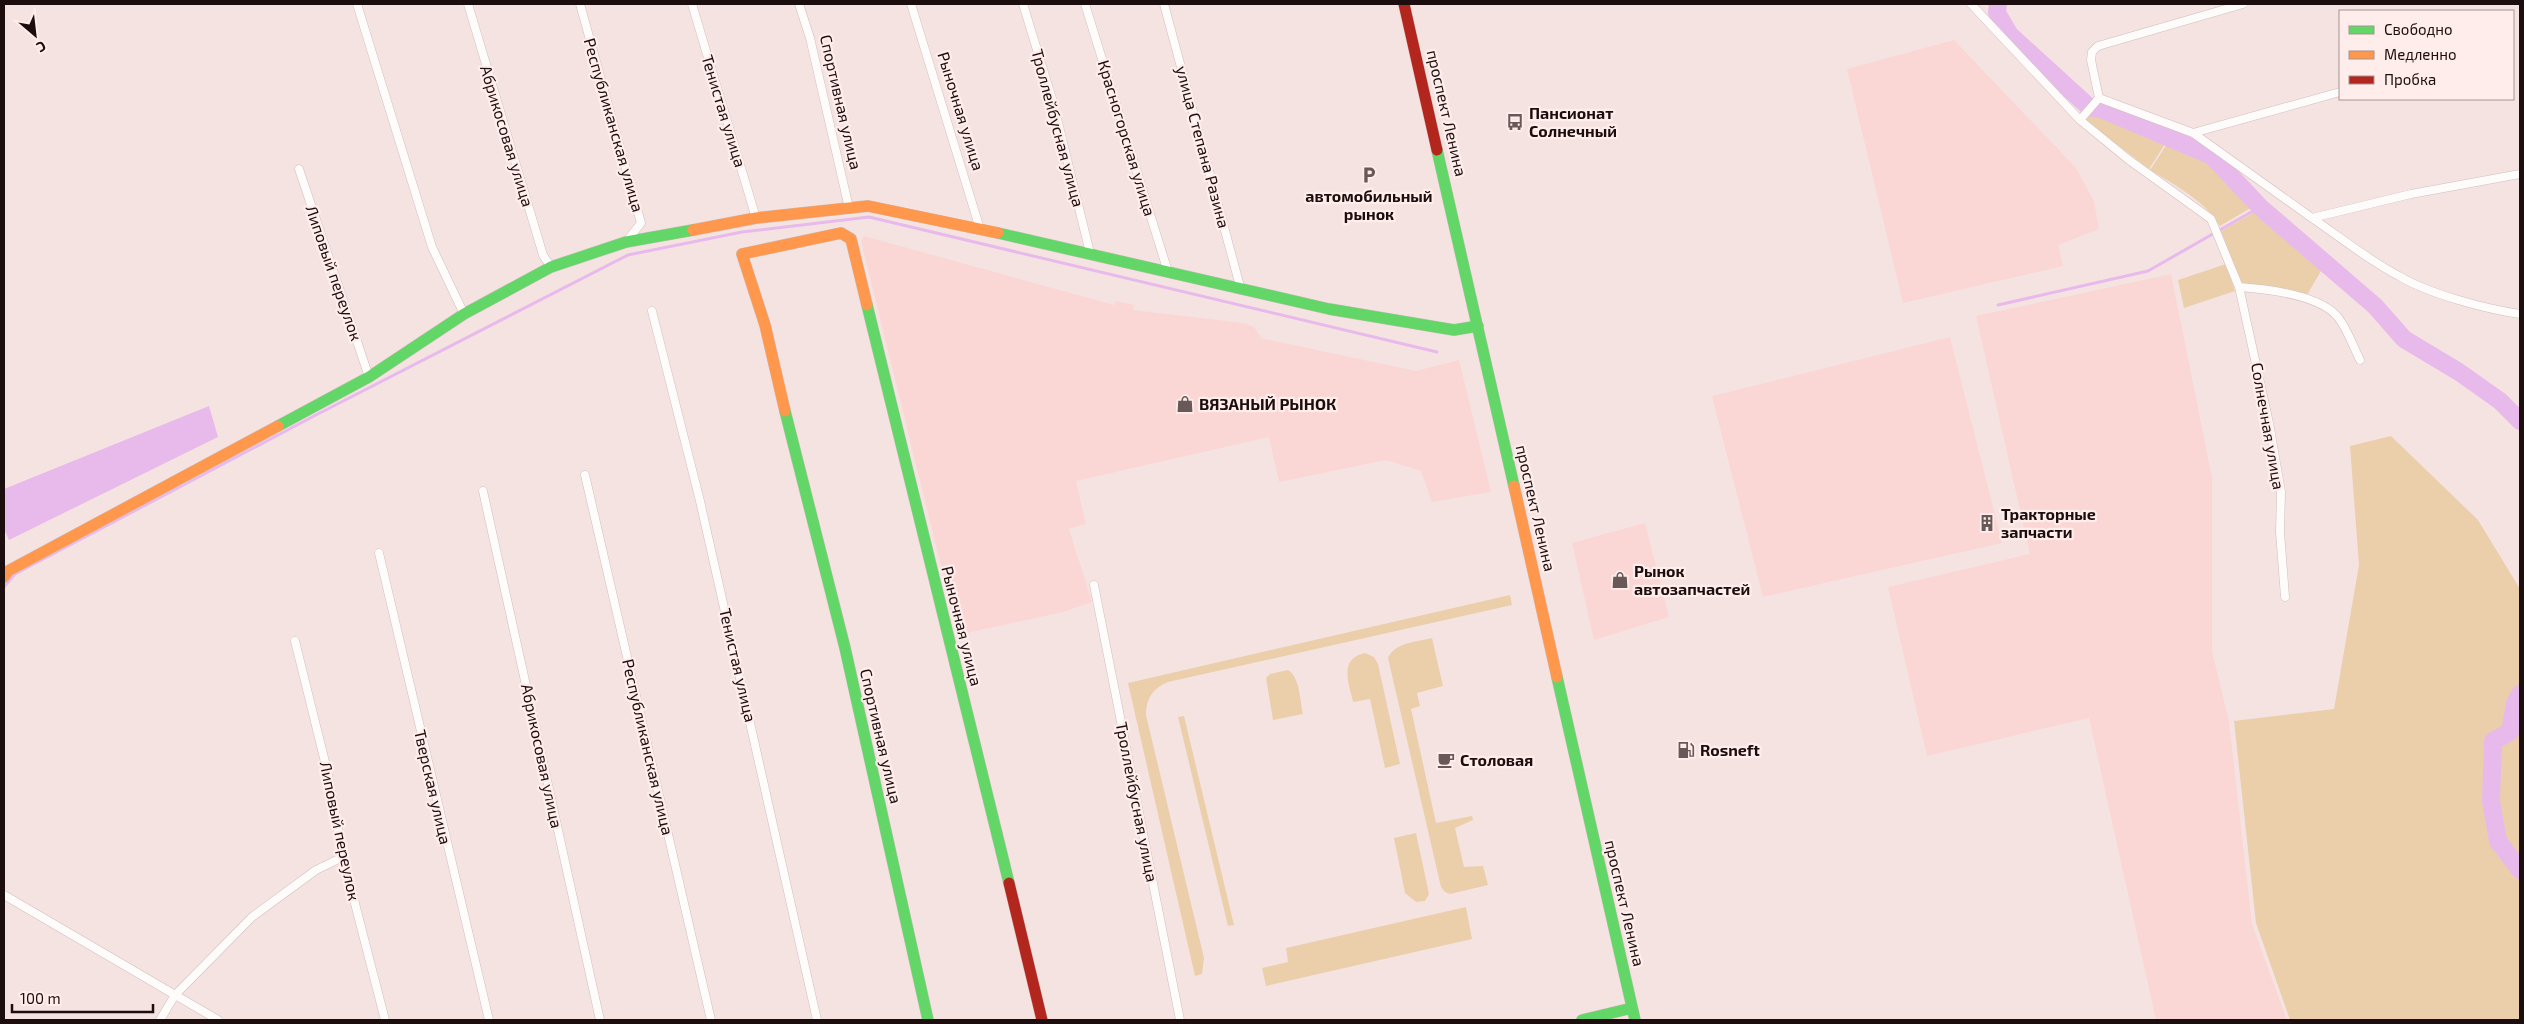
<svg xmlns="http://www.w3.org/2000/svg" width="2524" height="1024" font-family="'Exo 2',sans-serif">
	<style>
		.built { fill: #fad7d5 }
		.green { fill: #ebcfaa }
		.water { fill: #e8baec }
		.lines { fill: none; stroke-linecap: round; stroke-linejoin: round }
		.stream { stroke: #e8baec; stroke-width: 3 }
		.river { stroke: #e8baec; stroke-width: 18 }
		.street-casing { stroke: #cfbfbe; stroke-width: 9 }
		.fast-casing { stroke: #cfbfbe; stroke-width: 12 }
		.slow-casing { stroke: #cfbfbe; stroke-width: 12 }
		.jam-casing { stroke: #cfbfbe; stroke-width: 12 }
		.street { stroke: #fefbfb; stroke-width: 8 }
		.fast { stroke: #63d668; stroke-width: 11 }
		.slow { stroke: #ff974d; stroke-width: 11 }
		.jam { stroke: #b3261e; stroke-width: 11 }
		.labels { text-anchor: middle; stroke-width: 4.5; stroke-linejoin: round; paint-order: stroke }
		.street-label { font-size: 16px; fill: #1c0e0e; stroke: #ffedec }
		.poi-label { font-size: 16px; font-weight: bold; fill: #1c0e0e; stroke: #ffedec; text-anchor: start }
	</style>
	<rect width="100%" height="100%" fill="#f5e3e2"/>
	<path class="built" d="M1954,40L2076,168L2094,201L2099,229L2058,245L2063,266L1903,303L1847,69Z
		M864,236L1114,305L1116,301L1134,305L1133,310L1243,323L1254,327L1261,338L1416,371L1459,360L1491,492L1432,502L1421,471L1386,460L1279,482L1269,437L1076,481L1086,524L1069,529L1092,602L1063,612L958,635L861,241Z
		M2171,274L2212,478V651L2229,722L2252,924L2287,1020H2156L2089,718L1927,756L1888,587L2030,554L1976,316Z
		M1950,337L2002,543L1763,597L1712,396Z
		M1645,523L1669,617L1594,640L1572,543Z"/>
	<path class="green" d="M2094,109L2167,141L2149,169L2084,119Z
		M2169,141L2211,161L2254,206L2220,226C2205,201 2175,185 2150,170Z
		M2260,209L2325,264L2307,295L2241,283L2221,231Z
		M2226,264L2235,291L2184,308L2178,280Z
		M2391,436L2478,520L2520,589V1020H2290L2256,923L2234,721L2334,709L2359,565L2350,446Z
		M1510,595L1512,605L1168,682C1153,688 1146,699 1146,715L1204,958L1202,974L1195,976L1128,683Z
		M1432,638L1443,686L1417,693L1420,706L1411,709L1436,823L1472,816L1473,820L1455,828L1464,867L1483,866L1488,885L1450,894L1445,892L1441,887L1388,658C1395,642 1417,642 1432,638Z
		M1365,653L1374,657L1378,664L1400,764L1385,768L1370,699L1353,702C1349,683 1338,659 1365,653Z
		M1288,670C1300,677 1300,701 1303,714L1273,720L1266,678L1270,674Z
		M1184,716L1234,925L1228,926L1178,717Z
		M1416,833L1429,894L1425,901L1416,902L1405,893L1394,838Z
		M1466,907L1472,939L1266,986L1262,968L1288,962L1286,948Z"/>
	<path class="water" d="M209,406L218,437L9,540L4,529V489Z"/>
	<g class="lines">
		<path class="stream" d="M1998,305L2148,271L2260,207
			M4,587L15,574L314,416L628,255L742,232L869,217L1437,352"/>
		<path class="river" d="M1998,4L1997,13L2010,35L2089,107L2101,109L2212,156L2260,207L2375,306L2404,339L2459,372L2500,401L2520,421
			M2520,694L2515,703L2510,732L2493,741L2491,801L2498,841L2520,870"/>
		<g class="street-casing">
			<path id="street" d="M357,4L432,247L464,314
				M468,4L543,255L551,267
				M580,4L641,223L626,242
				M692,4L756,218
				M799,4L810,38L849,208
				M911,4L980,229
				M1023,4L1053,102L1090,253
				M1085,4L1168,272
				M1164,4L1241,290
				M1971,4L2080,120L2129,160L2211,219L2239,287L2269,423L2281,492L2280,532L2285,597
				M2099,98L2193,133L2340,92
				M2099,98L2091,60L2092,52L2098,46L2243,4
				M2080,120L2099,98
				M2193,133L2312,218L2411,194L2520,174
				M299,169L369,377
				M2312,218C2340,237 2368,260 2399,276C2429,294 2486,309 2520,314
				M2239,287C2267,289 2317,294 2337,316C2347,328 2353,346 2360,360
				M652,311L700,501L817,1020
				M585,475L711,1020
				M483,491L600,1020
				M379,553L489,1020
				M1094,585L1180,1020
				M295,641L327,770L343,857L385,1020
				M4,895L218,1020
				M160,1020L175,995L252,917L316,870L343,857"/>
		</g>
		<g class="fast-casing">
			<path id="fast" d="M1437,150L1514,486
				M998,233L1329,309L1454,330L1478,326
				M867,305L1009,883
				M785,411L845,648L928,1020
				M278,426L369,377L464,314L551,267L626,242L693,230
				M1557,677L1635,1020
				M1582,1020L1632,1008"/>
		</g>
		<g class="slow-casing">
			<path id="slow" d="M693,230L756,218L868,206L998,233
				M785,411L765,325L742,254L841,233L851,239L867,305
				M1514,486L1557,677
				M4,577L8,571L278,426"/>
		</g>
		<g class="jam-casing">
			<path id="jam" d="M1404,4L1437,150
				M1009,883L1042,1020"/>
		</g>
		<use href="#street" class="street"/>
		<use href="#fast" class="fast"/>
		<use href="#slow" class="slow"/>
		<use href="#jam" class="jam"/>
	</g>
	<defs>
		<g id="bus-bare" transform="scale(1.35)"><path d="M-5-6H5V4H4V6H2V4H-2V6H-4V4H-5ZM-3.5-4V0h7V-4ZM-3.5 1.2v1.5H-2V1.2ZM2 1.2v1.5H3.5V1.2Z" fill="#685958" stroke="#ffedec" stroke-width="2.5" paint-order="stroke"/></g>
		<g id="parking-bare" transform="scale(1.35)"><path d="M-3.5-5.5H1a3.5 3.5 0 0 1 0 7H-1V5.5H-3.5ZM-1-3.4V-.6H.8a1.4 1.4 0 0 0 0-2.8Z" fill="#685958" stroke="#ffedec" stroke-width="2.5" paint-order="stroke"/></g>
		<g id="shop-bare" transform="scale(1.35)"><path d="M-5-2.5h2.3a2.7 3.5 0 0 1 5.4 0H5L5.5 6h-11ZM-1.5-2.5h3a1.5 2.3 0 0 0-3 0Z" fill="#685958" stroke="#ffedec" stroke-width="2.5" paint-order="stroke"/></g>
		<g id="building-bare" transform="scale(1.35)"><path d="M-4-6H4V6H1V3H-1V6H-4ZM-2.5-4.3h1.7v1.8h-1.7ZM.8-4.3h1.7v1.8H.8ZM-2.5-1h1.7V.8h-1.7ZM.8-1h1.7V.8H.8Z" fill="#685958" stroke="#ffedec" stroke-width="2.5" paint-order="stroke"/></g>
		<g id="fuel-bare" transform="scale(1.35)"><path d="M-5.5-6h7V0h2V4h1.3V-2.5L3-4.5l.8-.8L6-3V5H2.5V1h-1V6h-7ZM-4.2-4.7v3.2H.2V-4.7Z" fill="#685958" stroke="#ffedec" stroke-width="2.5" paint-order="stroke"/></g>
		<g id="cafe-bare" transform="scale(1.35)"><path d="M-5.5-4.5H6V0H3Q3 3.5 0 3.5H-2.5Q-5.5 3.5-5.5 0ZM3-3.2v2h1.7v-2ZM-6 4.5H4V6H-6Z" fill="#685958" stroke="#ffedec" stroke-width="2.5" paint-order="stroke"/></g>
	</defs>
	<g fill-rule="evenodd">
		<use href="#bus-bare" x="1515" y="122"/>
		<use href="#parking-bare" x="1369" y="175"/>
		<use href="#shop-bare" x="1185" y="404"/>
		<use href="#building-bare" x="1987" y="523"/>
		<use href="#shop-bare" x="1620" y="580"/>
		<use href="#fuel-bare" x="1686" y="750"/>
		<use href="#cafe-bare" x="1446" y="760"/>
	</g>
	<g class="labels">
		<g class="street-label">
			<text transform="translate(841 102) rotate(77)" y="6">Спортивная улица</text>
			<text transform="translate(724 111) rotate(73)" y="6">Тенистая улица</text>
			<text transform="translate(961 111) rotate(73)" y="6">Рыночная улица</text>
			<text transform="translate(1447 113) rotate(77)" y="6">проспект Ленина</text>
			<text transform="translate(614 125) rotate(74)" y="6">Республиканская улица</text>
			<text transform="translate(1058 128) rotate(75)" y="6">Троллейбусная улица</text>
			<text transform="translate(507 136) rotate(73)" y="6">Абрикосовая улица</text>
			<text transform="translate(1127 138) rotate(73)" y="6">Красногорская улица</text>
			<text transform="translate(1203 147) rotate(75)" y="6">улица Степана Разина</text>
			<text transform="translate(334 273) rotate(71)" y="6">Липовый переулок</text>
			<text transform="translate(2268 426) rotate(80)" y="6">Солнечная улица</text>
			<text transform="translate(1536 508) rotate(77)" y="6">проспект Ленина</text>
			<text transform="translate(962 626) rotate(76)" y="6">Рыночная улица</text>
			<text transform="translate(738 665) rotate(77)" y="6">Тенистая улица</text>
			<text transform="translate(881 736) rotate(77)" y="6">Спортивная улица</text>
			<text transform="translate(648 747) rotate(77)" y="6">Республиканская улица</text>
			<text transform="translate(542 756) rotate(78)" y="6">Абрикосовая улица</text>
			<text transform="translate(433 787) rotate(77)" y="6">Тверская улица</text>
			<text transform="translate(1137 802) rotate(79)" y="6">Троллейбусная улица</text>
			<text transform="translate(340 831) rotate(78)" y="6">Липовый переулок</text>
			<text transform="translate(1625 903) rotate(77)" y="6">проспект Ленина</text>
		</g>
		<g class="poi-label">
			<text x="1529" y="119">Пансионат<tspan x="1529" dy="18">Солнечный</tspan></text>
			<text x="1369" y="202" text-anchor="middle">автомобильный<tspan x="1369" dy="18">рынок</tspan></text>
			<text x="1199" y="410">ВЯЗАНЫЙ РЫНОК</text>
			<text x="2001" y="520">Тракторные<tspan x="2001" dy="18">запчасти</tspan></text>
			<text x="1634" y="577">Рынок<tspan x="1634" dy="18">автозапчастей</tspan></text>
			<text x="1700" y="756">Rosneft</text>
			<text x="1460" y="766">Столовая</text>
		</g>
	</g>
	<rect width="2524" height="1024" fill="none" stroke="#1c0e0e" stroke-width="10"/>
	<rect x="2339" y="10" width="175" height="90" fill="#ffedec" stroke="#a49493"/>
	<rect x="2349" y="26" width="25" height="8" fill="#63d668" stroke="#a49493"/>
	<text x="2384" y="35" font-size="15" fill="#1c0e0e">Свободно</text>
	<rect x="2349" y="51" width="25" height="8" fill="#ff974d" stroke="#a49493"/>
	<text x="2384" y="60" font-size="15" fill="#1c0e0e">Медленно</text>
	<rect x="2349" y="76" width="25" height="8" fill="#b3261e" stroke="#a49493"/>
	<text x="2384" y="85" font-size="15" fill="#1c0e0e">Пробка</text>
	<g transform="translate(35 35) rotate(152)" stroke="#ffedec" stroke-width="4" paint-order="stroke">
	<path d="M0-4L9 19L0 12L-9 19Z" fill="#1c0e0e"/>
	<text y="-8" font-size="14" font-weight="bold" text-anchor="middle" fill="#1c0e0e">С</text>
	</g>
	<path d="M12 1004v8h141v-8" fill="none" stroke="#1c0e0e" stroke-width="2.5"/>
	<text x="20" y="1004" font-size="15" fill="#1c0e0e" stroke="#ffedec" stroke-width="4" paint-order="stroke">100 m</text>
</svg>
